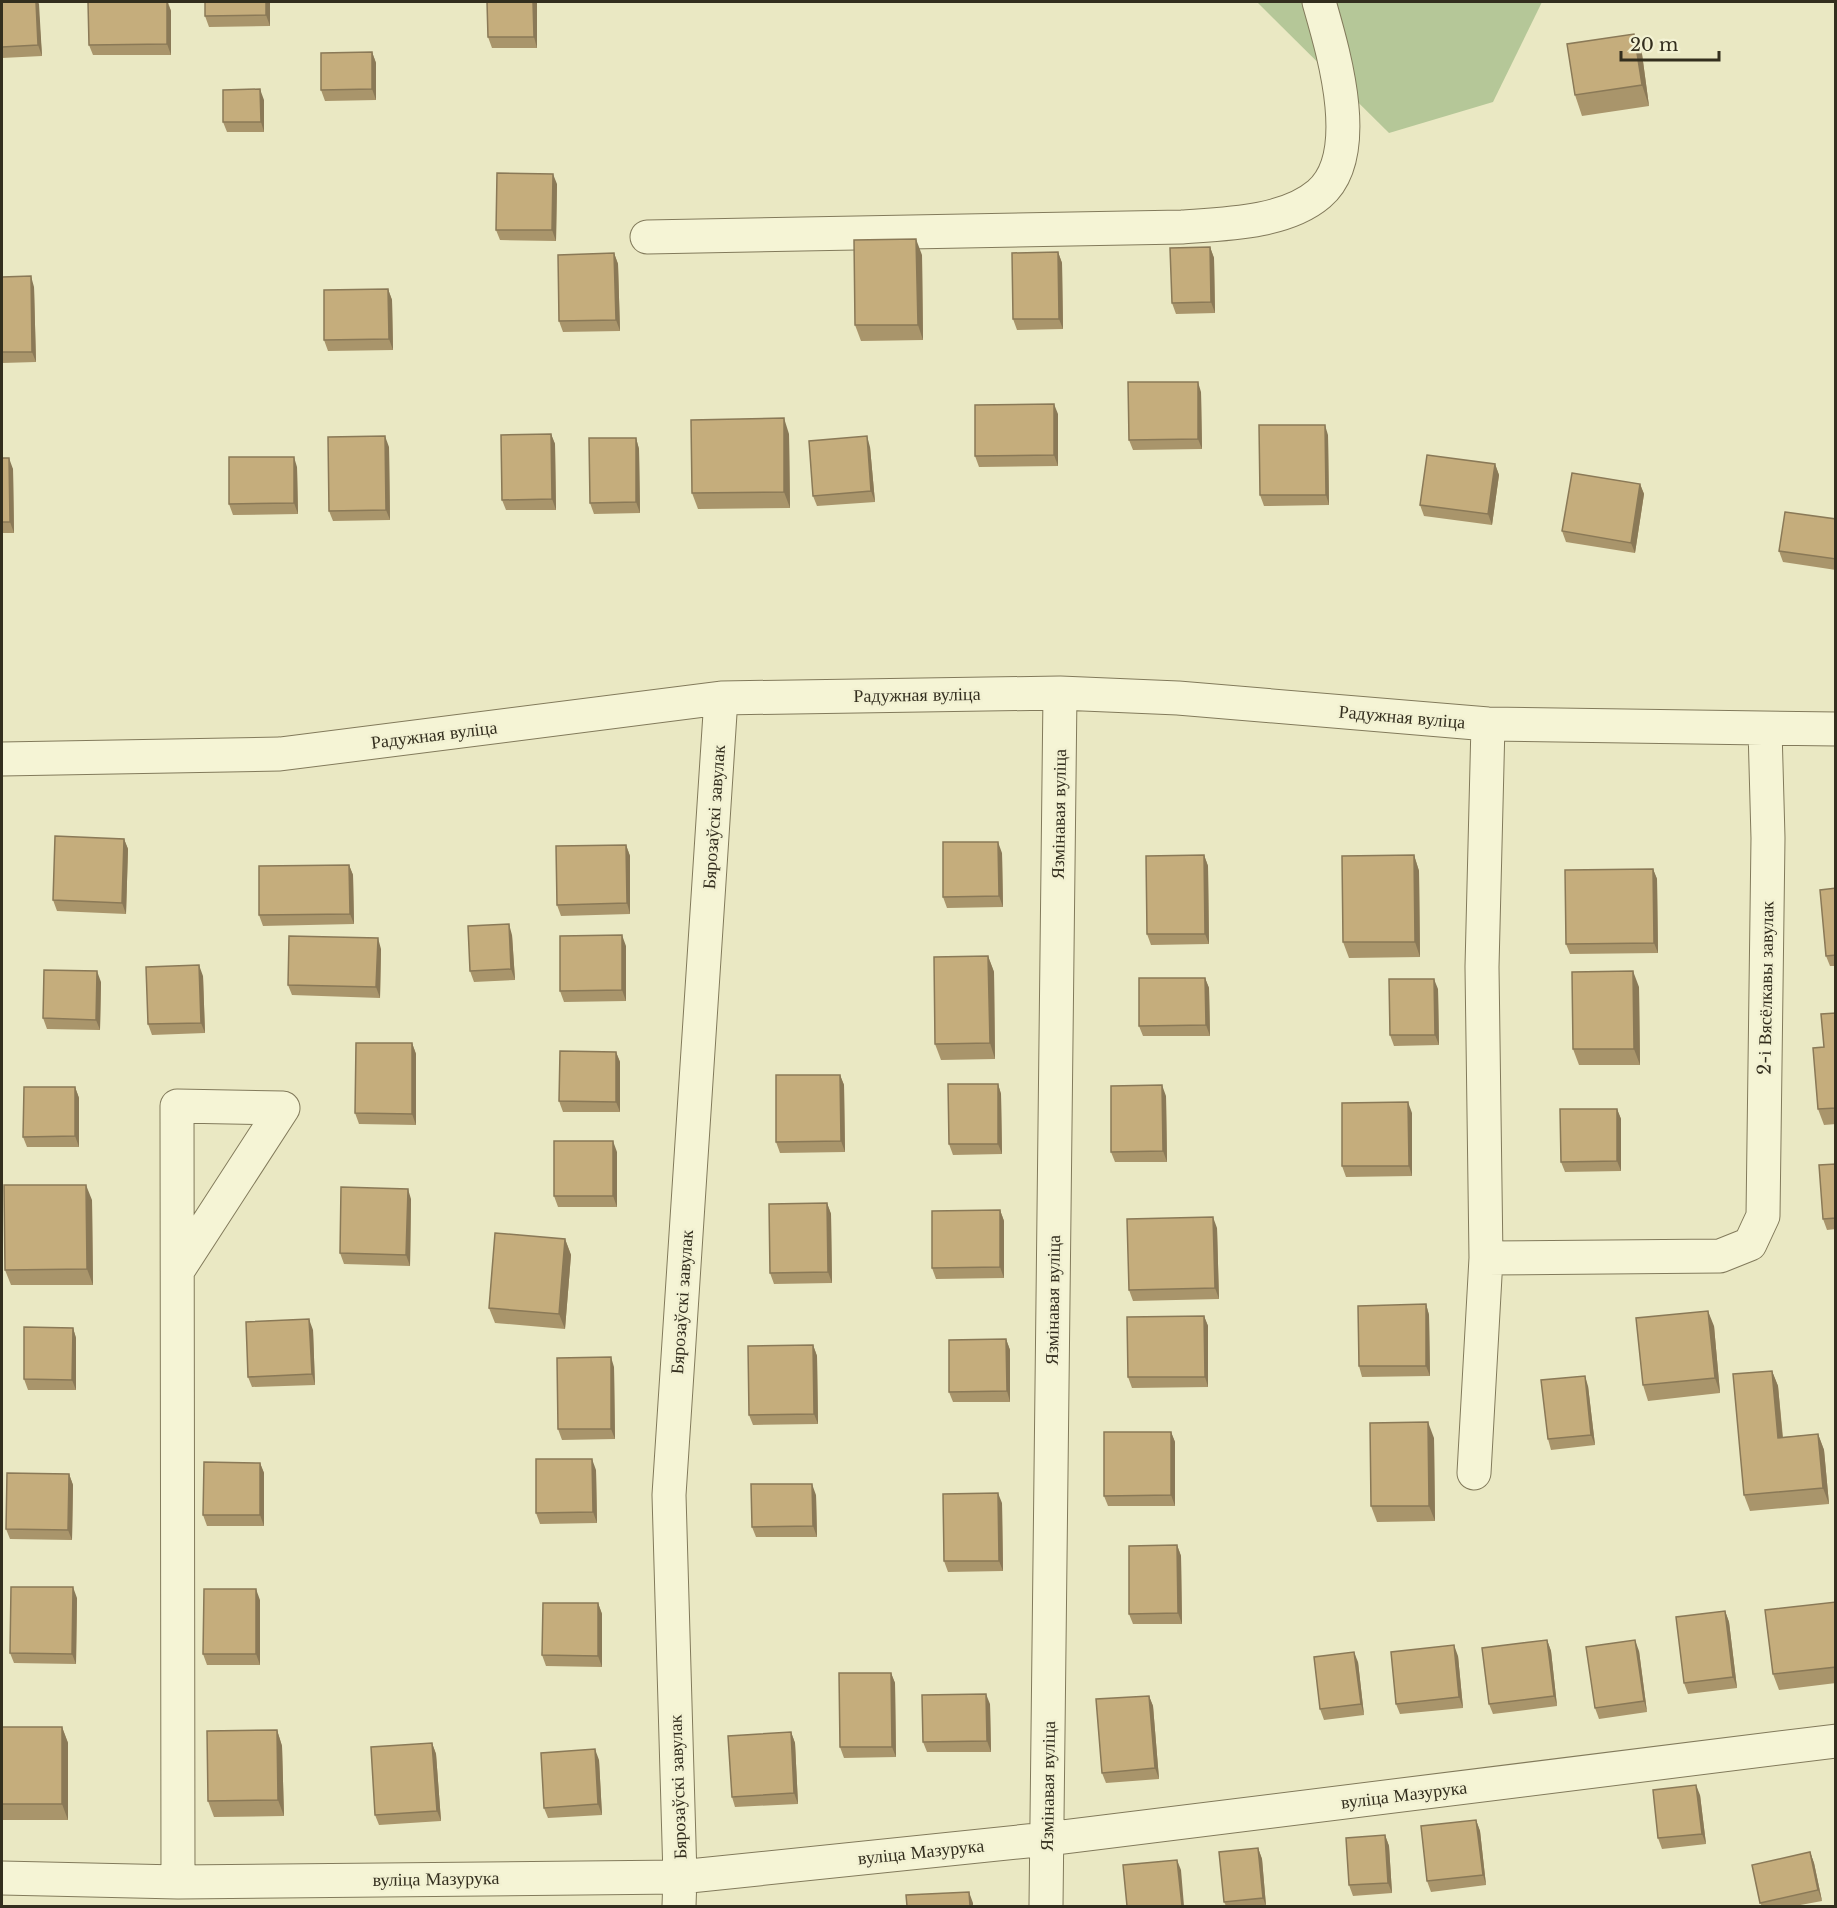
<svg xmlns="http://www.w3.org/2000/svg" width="1837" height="1908" font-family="'Libre Baskerville',serif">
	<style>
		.green { fill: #b5c798 }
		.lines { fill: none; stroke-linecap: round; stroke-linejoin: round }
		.minor-casing { stroke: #827a5b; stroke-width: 35 }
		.minor { stroke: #f5f4d5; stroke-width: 33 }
		.wall { fill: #a9956b }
		.shaded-wall { fill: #8a7957 }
		.building { fill: #c5ad7c; stroke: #8a7957; stroke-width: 1.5 }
		.labels { text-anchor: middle; stroke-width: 5; stroke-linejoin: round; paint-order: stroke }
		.street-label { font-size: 18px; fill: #332e1e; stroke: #f2f1d2 }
	</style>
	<rect width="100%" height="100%" fill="#eae8c3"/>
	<path class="green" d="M1257,2H1542L1493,102L1389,133Z"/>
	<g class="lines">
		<g class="minor-casing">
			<path id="minor" d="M647,237L1182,227C1224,224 1285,223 1319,194C1365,155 1333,51 1319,2
				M2,759L280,754L721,698L1060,693L1178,698L1488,724L1836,729
				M1486,1258L1720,1256L1750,1244L1763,1216L1768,838L1765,729
				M178,1270L283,1108L177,1106L178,1882
				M1474,1473L1486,1258L1482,967L1488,724
				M2,1878L178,1882L680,1877L1047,1839L1836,1741
				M679,1906L680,1877L669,1495L721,698
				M1046,1906L1060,693"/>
		</g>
		<use href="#minor" class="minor"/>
	</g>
	<path class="wall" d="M2,2H38L42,56L2,58Z
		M168,2L171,11V55H93L89,45Z
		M270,2V26L209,27L205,16Z
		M487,2H537V48H492L488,37Z
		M372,52L376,63V100L325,101L321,90Z
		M1642,54L1649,106L1582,116L1575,95Z
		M264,100V132H227L223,122Z
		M557,184L556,241L500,240L496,230Z
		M1210,247L1214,258L1215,313L1176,314L1172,303Z
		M1058,252L1062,263L1063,329L1017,330L1013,319Z
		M614,253L618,264L620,331L563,332L559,321Z
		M922,255L923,340L861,341L855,325Z
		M2,277L34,287L36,362L2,363Z
		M388,289L392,300L393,350L328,351L324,340Z
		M1201,392L1202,449L1133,450L1129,440Z
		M1058,414V466L979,467L975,456Z
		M551,434L555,444L556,510H506L502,500Z
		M789,434L790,508L698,509L692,493Z
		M1328,435L1329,505L1264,506L1260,495Z
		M636,438L639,449L640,513L594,514L590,503Z
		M389,447L390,520L333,521L329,511Z
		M870,447L875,502L817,506L813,496Z
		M2,458L13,469L14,533H2Z
		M1495,464L1499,475L1492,525L1424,516L1420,505Z
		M297,467L298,514L233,515L229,504Z
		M1640,484L1644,494L1635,553L1566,542L1562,531Z
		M1836,519V570L1783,562L1779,551Z
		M124,839L128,849L126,914L57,911L53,900Z
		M626,845L630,856V914L561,916L557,905Z
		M1002,853L1003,907L947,908L943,897Z
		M1204,855L1208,866L1209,944L1151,945L1147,934Z
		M1414,855L1419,871L1420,957L1349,958L1343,942Z
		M349,865L353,875L354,924L263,926L259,915Z
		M1653,869L1657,879L1658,953L1570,954L1566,944Z
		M1836,888V966H1830L1826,956Z
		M512,935L515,980L474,982L470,971Z
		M626,946V1001L564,1002L560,991Z
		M381,949L380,998L292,995L288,985Z
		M988,956L994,972L995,1059L941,1060L935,1044Z
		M203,976L205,1033L152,1035L148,1024Z
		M1205,978L1209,988L1210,1036H1143L1139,1026Z
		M101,982L100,1030L47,1029L43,1018Z
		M1639,987L1640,1065H1579L1573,1049Z
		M1438,989L1439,1045L1394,1046L1390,1035Z
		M1836,1013V1124L1824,1125L1818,1109Z
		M412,1043L416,1054V1125L359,1124L355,1113Z
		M616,1052L620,1062V1112H563L559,1101Z
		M840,1075L844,1085L845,1152L780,1153L776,1142Z
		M998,1084L1001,1094L1002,1154L953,1155L949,1144Z
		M75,1087L79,1098V1147H27L23,1137Z
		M1166,1096L1167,1162H1115L1111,1152Z
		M1617,1109L1621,1119V1171L1565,1172L1561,1162Z
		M1412,1113V1176L1346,1177L1342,1166Z
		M617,1152V1207H558L554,1196Z
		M1836,1164V1229L1827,1230L1823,1219Z
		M411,1199L410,1266L344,1264L340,1253Z
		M92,1200L93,1285H11L5,1270Z
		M827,1203L831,1214L832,1283L774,1284L770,1273Z
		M1000,1210L1004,1221V1278L936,1279L932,1268Z
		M1217,1228L1219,1299L1133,1301L1129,1290Z
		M565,1239L571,1255L565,1329L495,1323L489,1308Z
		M1426,1304L1429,1315L1430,1376L1362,1377L1359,1366Z
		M1204,1316L1208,1326V1387L1132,1388L1128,1377Z
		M1714,1326L1720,1393L1648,1401L1643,1385Z
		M73,1328L76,1338V1390H28L24,1379Z
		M313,1330L315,1385L252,1387L248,1377Z
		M1006,1339L1010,1350V1402H953L949,1392Z
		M813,1345L817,1356L818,1424L753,1425L749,1415Z
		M614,1367L615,1439L562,1440L558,1429Z
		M1772,1371L1778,1386L1783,1437L1818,1434L1824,1450L1829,1504L1750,1511L1744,1495Z
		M1588,1386L1595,1445L1551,1450L1548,1439Z
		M1171,1432L1175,1442V1506H1108L1104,1496Z
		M1434,1438L1435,1521L1377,1522L1371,1506Z
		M260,1463L264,1473V1526H207L203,1515Z
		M596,1470L597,1523L540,1524L536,1513Z
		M69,1474L73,1485L72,1540L10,1539L6,1529Z
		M816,1495L817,1537H756L752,1527Z
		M1002,1503L1003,1571L948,1572L944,1561Z
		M1177,1545L1181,1556L1182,1624H1133L1129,1614Z
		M77,1598L76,1664L14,1663L10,1653Z
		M260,1600V1665H207L203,1654Z
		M1836,1602V1683L1779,1690L1773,1674Z
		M598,1603L602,1614V1667L546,1666L542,1655Z
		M1725,1611L1729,1622L1737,1688L1688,1694L1684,1683Z
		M1547,1640L1551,1651L1557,1706L1493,1714L1489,1704Z
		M1639,1651L1647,1712L1599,1719L1595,1708Z
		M1458,1656L1463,1708L1400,1714L1396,1704Z
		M1358,1662L1364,1715L1324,1720L1320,1709Z
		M891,1673L895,1683L896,1757L844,1758L840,1747Z
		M1149,1696L1153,1706L1159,1779L1106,1783L1102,1773Z
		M990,1704L991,1752H927L923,1742Z
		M2,1727H62L68,1743V1820H2Z
		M277,1730L282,1746L284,1816L214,1817L208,1801Z
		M791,1732L795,1743L798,1804L735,1807L732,1797Z
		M432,1743L436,1754L441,1821L379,1825L375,1815Z
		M599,1760L602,1815L548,1818L544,1808Z
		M1700,1795L1706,1844L1662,1849L1658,1838Z
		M1476,1820L1480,1831L1486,1885L1431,1892L1427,1881Z
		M1385,1835L1389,1846L1392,1893L1353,1896L1349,1885Z
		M1258,1848L1262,1859L1266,1906H1226L1224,1902Z
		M1810,1852L1814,1863L1822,1901L1795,1906H1762L1760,1903Z"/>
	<path class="shaded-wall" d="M36,2H38L39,4L42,56L38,45Z
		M167,2L171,11V55L167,44Z
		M266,2H270V26L266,15Z
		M533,2H537V48L534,37Z
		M1634,34L1642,54L1649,106L1642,85Z
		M372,52L376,63V100L372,89Z
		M260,89L264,100V132L261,122Z
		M553,174L557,184L556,241L552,230Z
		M916,239L922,255L923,340L918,325Z
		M1210,247L1214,258L1215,313L1211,302Z
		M1058,252L1062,263L1063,329L1059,319Z
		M614,253L618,264L620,331L616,320Z
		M31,276L34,287L36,362L32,352Z
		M388,289L392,300L393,350L389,339Z
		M1198,382L1201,392L1202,449L1198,439Z
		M1054,404L1058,414V466L1054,455Z
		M784,418L789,434L790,508L784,492Z
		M1325,425L1328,435L1329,505L1326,495Z
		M551,434L555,444L556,510L552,499Z
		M385,436L389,447L390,520L386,510Z
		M867,436L870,447L875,502L871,491Z
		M636,438L639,449L640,513L636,502Z
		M294,457L297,467L298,514L294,503Z
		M9,458L13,469L14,533L10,522Z
		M1495,464L1499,475L1492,525L1488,514Z
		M1640,484L1644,494L1635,553L1631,543Z
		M124,839L128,849L126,914L122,903Z
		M998,842L1002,853L1003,907L999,896Z
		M626,845L630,856V914L627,903Z
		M1204,855L1208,866L1209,944L1205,934Z
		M1414,855L1419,871L1420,957L1415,942Z
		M349,865L353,875L354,924L350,914Z
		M1653,869L1657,879L1658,953L1654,943Z
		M509,924L512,935L515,980L511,969Z
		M622,935L626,946V1001L622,990Z
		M378,938L381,949L380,998L376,987Z
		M988,956L994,972L995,1059L990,1043Z
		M199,965L203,976L205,1033L201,1023Z
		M97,971L101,982L100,1030L96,1020Z
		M1633,971L1639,987L1640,1065L1634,1049Z
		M1205,978L1209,988L1210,1036L1206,1025Z
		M1434,979L1438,989L1439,1045L1435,1035Z
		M412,1043L416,1054V1125L412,1114Z
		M616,1052L620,1062V1112L616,1102Z
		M840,1075L844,1085L845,1152L841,1141Z
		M998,1084L1001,1094L1002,1154L998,1144Z
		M1162,1085L1166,1096L1167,1162L1163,1151Z
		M75,1087L79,1098V1147L75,1136Z
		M1408,1102L1412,1113V1176L1409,1166Z
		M1617,1109L1621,1119V1171L1617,1161Z
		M613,1141L617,1152V1207L613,1196Z
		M86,1185L92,1200L93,1285L87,1269Z
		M408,1189L411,1199L410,1266L406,1255Z
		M827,1203L831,1214L832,1283L828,1272Z
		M1000,1210L1004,1221V1278L1000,1267Z
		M1213,1217L1217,1228L1219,1299L1215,1288Z
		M565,1239L571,1255L565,1329L559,1314Z
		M1426,1304L1429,1315L1430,1376L1426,1366Z
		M1708,1311L1714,1326L1720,1393L1715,1378Z
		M1204,1316L1208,1326V1387L1205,1377Z
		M309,1319L313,1330L315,1385L312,1374Z
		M73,1328L76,1338V1390L72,1380Z
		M1006,1339L1010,1350V1402L1007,1391Z
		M813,1345L817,1356L818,1424L814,1414Z
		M611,1357L614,1367L615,1439L611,1429Z
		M1772,1371L1778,1386L1784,1454L1778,1438Z
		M1585,1376L1588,1386L1595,1445L1591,1435Z
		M1428,1422L1434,1438L1435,1521L1429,1506Z
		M1171,1432L1175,1442V1506L1171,1495Z
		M1818,1434L1824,1450L1829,1504L1823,1488Z
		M592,1459L596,1470L597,1523L593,1512Z
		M260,1463L264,1473V1526L260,1515Z
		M69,1474L73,1485L72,1540L68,1530Z
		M812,1484L816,1495L817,1537L813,1526Z
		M998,1493L1002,1503L1003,1571L999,1561Z
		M1177,1545L1181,1556L1182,1624L1178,1613Z
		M73,1587L77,1598L76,1664L72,1654Z
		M256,1589L260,1600V1665L256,1654Z
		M598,1603L602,1614V1667L598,1656Z
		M1725,1611L1729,1622L1737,1688L1733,1677Z
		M1547,1640L1551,1651L1557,1706L1554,1696Z
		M1635,1640L1639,1651L1647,1712L1644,1701Z
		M1454,1645L1458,1656L1463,1708L1459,1697Z
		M1354,1652L1358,1662L1364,1715L1361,1704Z
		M891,1673L895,1683L896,1757L892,1747Z
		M986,1694L990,1704L991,1752L987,1741Z
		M1149,1696L1153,1706L1159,1779L1155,1768Z
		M62,1727L68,1743V1820L62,1804Z
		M277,1730L282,1746L284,1816L278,1800Z
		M791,1732L795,1743L798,1804L794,1793Z
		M432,1743L436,1754L441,1821L437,1811Z
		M595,1749L599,1760L602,1815L598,1804Z
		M1696,1785L1700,1795L1706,1844L1702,1834Z
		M1476,1820L1480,1831L1486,1885L1483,1875Z
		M1385,1835L1389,1846L1392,1893L1388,1883Z
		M1258,1848L1262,1859L1266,1906L1263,1898Z
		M1810,1852L1814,1863L1822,1901L1818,1890Z
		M1177,1860L1181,1870L1184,1906H1182Z
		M969,1892L973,1903V1906H970Z"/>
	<path class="building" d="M2,2H36L38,45L2,47Z
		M88,2H167V44L89,45Z
		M205,2H266V15L205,16Z
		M487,2H533L534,37H488Z
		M1634,34L1642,85L1575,95L1567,44Z
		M372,52V89L321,90V53Z
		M260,89L261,122H223V90Z
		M497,173L553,174L552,230H496Z
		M916,239L918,325H855L854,240Z
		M1210,247L1211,302L1172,303L1170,248Z
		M1058,252L1059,319H1013L1012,253Z
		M614,253L616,320L559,321L558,255Z
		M31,276L32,352H2V277Z
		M388,289L389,339L324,340V290Z
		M1128,382H1198V439L1129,440Z
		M1054,404V455L975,456V405Z
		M784,418V492L692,493L691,420Z
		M1259,425H1325L1326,495H1260Z
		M551,434L552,499L502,500L501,435Z
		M385,436L386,510L329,511L328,437Z
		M867,436L871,491L813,496L809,441Z
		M589,438H636V502L590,503Z
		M1427,455L1495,464L1488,514L1420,505Z
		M229,457H294V503L229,504Z
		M2,458H9L10,522H2Z
		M1572,473L1640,484L1631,543L1562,531Z
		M1785,512L1836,519V559L1779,551Z
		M55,836L124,839L122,903L53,900Z
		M943,842H998L999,896L943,897Z
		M626,845L627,903L557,905L556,846Z
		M1204,855L1205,934H1147L1146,856Z
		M1414,855L1415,942H1343L1342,856Z
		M349,865L350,914L259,915V866Z
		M1653,869L1654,943L1566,944L1565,870Z
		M1836,888V955L1826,956L1820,890Z
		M509,924L511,969L470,971L468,926Z
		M622,935V990L560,991V936Z
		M289,936L378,938L376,987L288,985Z
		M988,956L990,1043L935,1044L934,957Z
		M199,965L201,1023L148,1024L146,967Z
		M44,970L97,971L96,1020L43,1018Z
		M1633,971L1634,1049H1573L1572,972Z
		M1139,978H1205L1206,1025L1139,1026Z
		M1389,979H1434L1435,1035H1390Z
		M1836,1013V1108L1818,1109L1813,1048L1824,1047L1821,1014Z
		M356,1043H412V1114L355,1113Z
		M560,1051L616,1052V1102L559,1101Z
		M776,1075H840L841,1141L776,1142Z
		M948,1084H998V1144H949Z
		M1162,1085L1163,1151L1111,1152V1086Z
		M24,1087H75V1136L23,1137Z
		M1408,1102L1409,1166H1342V1103Z
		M1560,1109H1617V1161L1561,1162Z
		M554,1141H613V1196H554Z
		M1836,1164V1218L1823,1219L1819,1165Z
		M4,1185H86L87,1269L5,1270Z
		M341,1187L408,1189L406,1255L340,1253Z
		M827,1203L828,1272L770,1273L769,1204Z
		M1000,1210V1267L932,1268V1211Z
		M1213,1217L1215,1288L1129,1290L1127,1219Z
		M495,1233L565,1239L559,1314L489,1308Z
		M1426,1304V1366H1359L1358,1306Z
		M1708,1311L1715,1378L1643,1385L1636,1318Z
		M1204,1316L1205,1377H1128L1127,1317Z
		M309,1319L312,1374L248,1377L246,1322Z
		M24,1327L73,1328L72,1380L24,1379Z
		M1006,1339L1007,1391L949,1392V1340Z
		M813,1345L814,1414L749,1415L748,1346Z
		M611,1357V1429H558L557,1358Z
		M1772,1371L1778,1438L1818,1434L1823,1488L1744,1495L1733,1374Z
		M1585,1376L1591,1435L1548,1439L1541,1380Z
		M1428,1422L1429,1506H1371L1370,1423Z
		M1104,1432H1171V1495L1104,1496Z
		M536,1459H592L593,1512L536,1513Z
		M204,1462L260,1463V1515H203Z
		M7,1473L69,1474L68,1530L6,1529Z
		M751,1484H812L813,1526L752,1527Z
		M998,1493L999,1561H944L943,1494Z
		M1177,1545L1178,1613L1129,1614V1546Z
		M11,1587H73L72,1654L10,1653Z
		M204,1589H256V1654H203Z
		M1836,1602V1667L1773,1674L1765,1610Z
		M543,1603H598V1656L542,1655Z
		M1725,1611L1733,1677L1684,1683L1676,1617Z
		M1547,1640L1554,1696L1489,1704L1482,1648Z
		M1635,1640L1644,1701L1595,1708L1586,1647Z
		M1454,1645L1459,1697L1396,1704L1391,1652Z
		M1354,1652L1361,1704L1320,1709L1314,1657Z
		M839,1673H891L892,1747H840Z
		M986,1694L987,1741L923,1742L922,1695Z
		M1149,1696L1155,1768L1102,1773L1096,1699Z
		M2,1727H62V1804H2Z
		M277,1730L278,1800L208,1801L207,1731Z
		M791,1732L794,1793L732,1797L728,1736Z
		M432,1743L437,1811L375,1815L371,1747Z
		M595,1749L598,1804L544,1808L541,1753Z
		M1696,1785L1702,1834L1658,1838L1653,1790Z
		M1476,1820L1483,1875L1427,1881L1421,1826Z
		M1385,1835L1388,1883L1349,1885L1346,1838Z
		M1258,1848L1263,1898L1224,1902L1219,1852Z
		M1810,1852L1818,1890L1760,1903L1752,1865Z
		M1177,1860L1182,1906H1127L1123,1865Z
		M969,1892L970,1906H907L906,1895Z"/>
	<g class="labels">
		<g class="street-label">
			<text transform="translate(917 695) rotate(-1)" y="6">Радужная вуліца</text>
			<text transform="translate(1402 717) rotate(5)" y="6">Радужная вуліца</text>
			<text transform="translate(434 735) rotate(-7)" y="6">Радужная вуліца</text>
			<text transform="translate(1059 814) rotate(-89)" y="6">Язмінавая вуліца</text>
			<text transform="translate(714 817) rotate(-86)" y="6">Бярозаўскі завулак</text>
			<text transform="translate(1766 988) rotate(-89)" y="6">2-і Вясёлкавы завулак</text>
			<text transform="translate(1053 1300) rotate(-89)" y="6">Язмінавая вуліца</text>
			<text transform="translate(682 1302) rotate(-86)" y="6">Бярозаўскі завулак</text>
			<text transform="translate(1048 1786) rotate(-89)" y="6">Язмінавая вуліца</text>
			<text transform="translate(678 1787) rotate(-92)" y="6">Бярозаўскі завулак</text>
			<text transform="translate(1404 1795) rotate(-7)" y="6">вуліца Мазурука</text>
			<text transform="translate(921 1852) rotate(-6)" y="6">вуліца Мазурука</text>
			<text transform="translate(436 1879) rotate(-1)" y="6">вуліца Мазурука</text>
		</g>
	</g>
	<rect width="1837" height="1908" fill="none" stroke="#332e1e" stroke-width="6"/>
	<path d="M1621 51v9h98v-9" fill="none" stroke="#332e1e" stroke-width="3"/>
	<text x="1630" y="51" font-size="18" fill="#332e1e" stroke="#f2f1d2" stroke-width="4.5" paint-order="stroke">20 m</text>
</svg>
